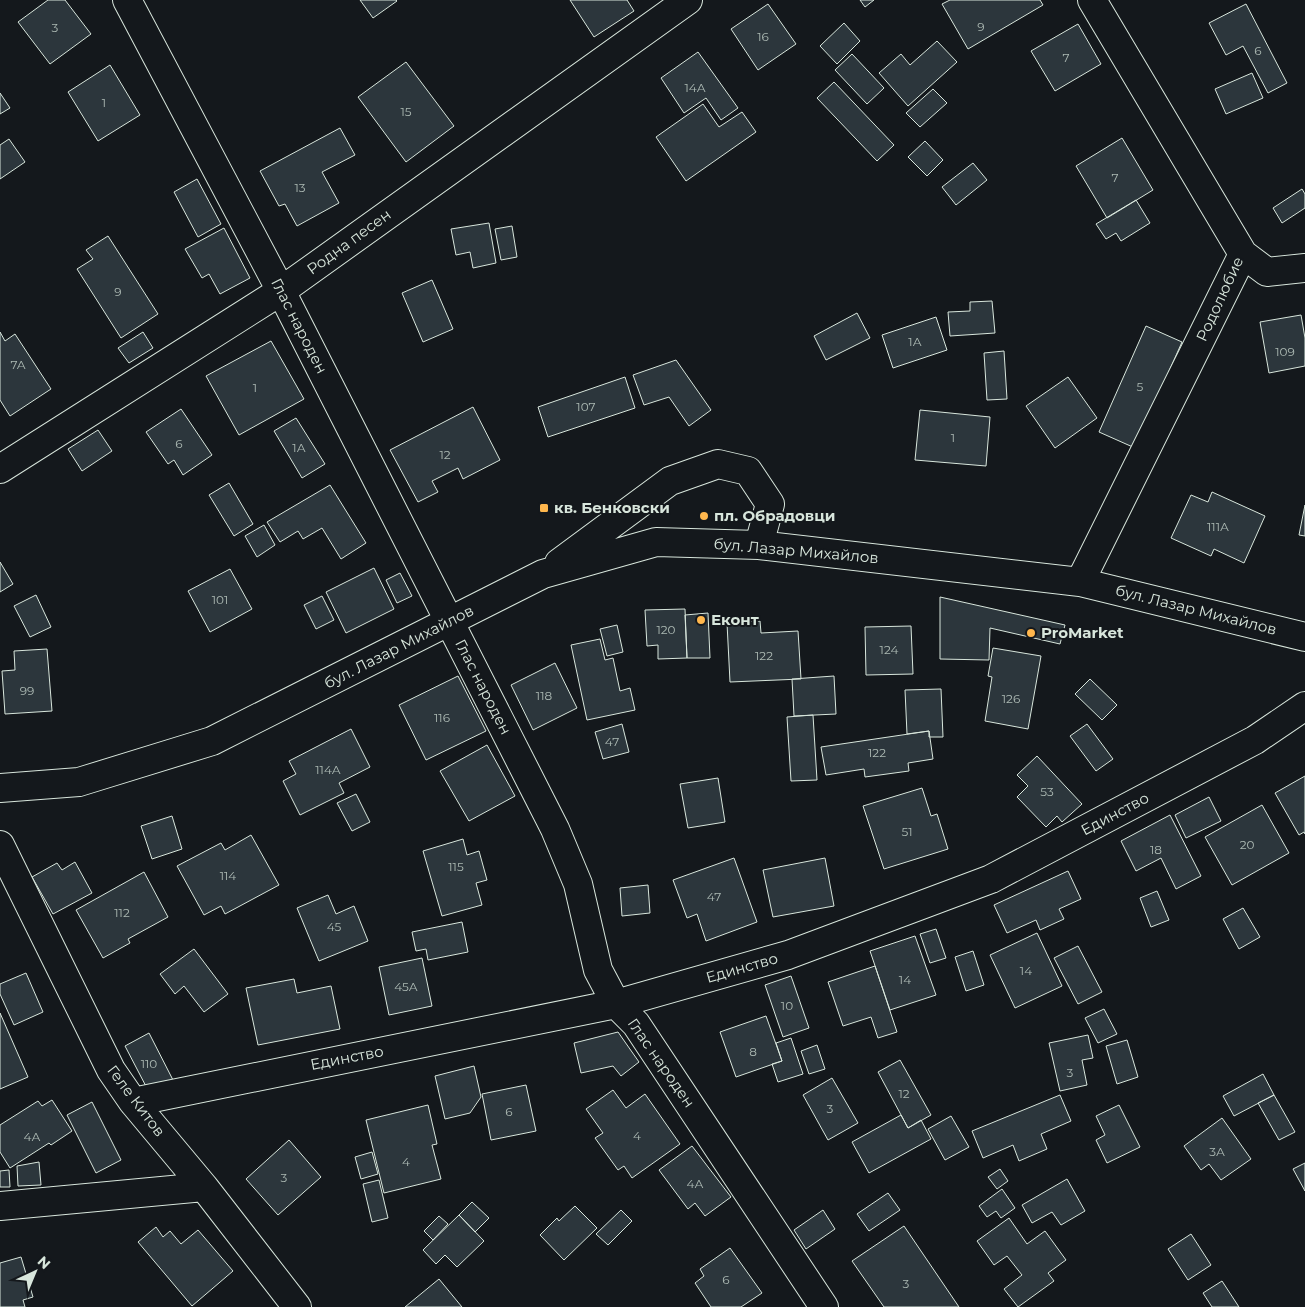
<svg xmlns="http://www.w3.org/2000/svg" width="1305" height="1307" font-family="Montserrat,sans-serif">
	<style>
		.building { fill: #2c363c; stroke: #d8e6dc }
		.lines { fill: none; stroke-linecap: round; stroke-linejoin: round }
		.minor-casing { stroke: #d8e6dc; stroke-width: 30 }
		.minor { stroke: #14181c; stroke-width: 28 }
		.poi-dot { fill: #ffb74d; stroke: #14181c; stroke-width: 2 }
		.labels { text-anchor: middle; stroke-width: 4; stroke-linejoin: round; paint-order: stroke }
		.number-label { font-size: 12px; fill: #adbab4 }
		.street-label { font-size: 15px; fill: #d8e6dc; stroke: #14181c }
		.poi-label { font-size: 15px; font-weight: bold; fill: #d8e6dc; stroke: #14181c; text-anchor: start }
	</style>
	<rect width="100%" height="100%" fill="#14181c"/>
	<path class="building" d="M48,0H65L91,34L50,64L18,22Z
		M360,0H396L397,1L373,18Z
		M570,0H627L634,11L594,37Z
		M860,0H874L865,7Z
		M950,0H1040L1043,5L968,49L942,4Z
		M768,4L796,44L758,70L731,29Z
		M1246,4L1287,83L1268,93L1243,46L1226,55L1209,23Z
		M844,23L860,41L837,64L820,46Z
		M1078,24L1101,64L1055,91L1031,51Z
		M937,41L957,62L908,106L879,73L901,54L910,65Z
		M698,52L738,108L721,120L706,98L684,113L661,78Z
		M852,54L884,88L867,104L835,70Z
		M406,62L454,126L406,162L358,97Z
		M110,65L140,115L98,141L68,92Z
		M1252,73L1263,98L1226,114L1215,89Z
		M834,82L894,145L877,161L817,98Z
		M933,89L947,103L920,127L906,113Z
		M0,93L10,108L0,114Z
		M703,104L719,127L742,112L756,132L686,181L656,137Z
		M340,128L355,155L322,172L339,203L297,226L285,204L279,206L260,171Z
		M1122,138L1153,190L1107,218L1076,166Z
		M9,139L25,162L0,179V145Z
		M925,141L943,160L927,176L908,157Z
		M973,163L987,180L956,205L942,187Z
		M197,179L221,224L198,237L174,192Z
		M1302,189L1305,194V208L1282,223L1273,208Z
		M1136,200L1150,223L1121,241L1116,233L1106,239L1096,224Z
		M489,223L496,263L473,268L470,252L456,255L451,229Z
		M512,226L517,257L501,260L495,229Z
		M224,228L250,278L220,294L209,274L202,278L185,249Z
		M108,236L158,314L121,338L77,269L93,259L86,250Z
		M432,280L453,329L423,342L402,293Z
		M992,301L995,333L950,336L948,312L970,311V302Z
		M857,313L870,338L826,360L814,336Z
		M1301,315L1305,338V366L1269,373L1260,322Z
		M936,317L947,350L893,368L882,335Z
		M1146,326L1182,342L1135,448L1099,432Z
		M0,332L5,341L15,334L51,389L10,416L0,400Z
		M143,332L153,348L129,363L118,348Z
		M271,341L304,399L239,435L206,376Z
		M1004,351L1007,399L987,400L984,353Z
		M676,360L711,410L689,426L669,397L644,405L633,375Z
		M625,377L635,408L548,437L538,407Z
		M1068,377L1097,418L1055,448L1026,406Z
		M473,407L500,460L463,479L458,468L432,481L438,492L418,502L390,450Z
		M181,409L212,455L183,475L174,460L168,464L146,432Z
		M920,410L990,417L986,466L915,460Z
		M296,418L325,464L302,478L274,431Z
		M98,430L112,451L82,471L68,449Z
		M229,483L253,524L234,536L209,495Z
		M330,485L366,543L341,559L322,528L303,539L298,531L280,542L267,522Z
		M1212,492L1265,516L1244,563L1214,549L1211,556L1171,538L1191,495L1208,502Z
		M1305,505V536L1299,535Z
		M264,525L275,545L257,557L245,536Z
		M0,562L13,584L0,592Z
		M374,568L394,609L346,633L326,592Z
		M230,569L252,609L210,632L188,591Z
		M400,573L412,596L397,603L386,580Z
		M36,595L51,627L30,637L14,606Z
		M322,596L334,620L316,629L304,605Z
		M940,597L1065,625L1060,644L990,628L989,660L940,659Z
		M685,609L687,658L658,659V645L647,646L645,610Z
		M708,613L710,658H687L685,615Z
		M760,621L761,633L798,631L801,679L730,682L727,623Z
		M617,625L623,652L607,656L600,629Z
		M911,626L913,674L866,675L865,627Z
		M600,639L605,660L613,658L620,691L630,688L635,710L587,720L571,645Z
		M993,648L1041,656L1028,729L985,721L992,677L988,676Z
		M47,649L52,711L5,714L2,671L15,670L14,651Z
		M555,663L577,708L533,730L511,685Z
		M458,676L486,731L426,760L399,705Z
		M834,676L836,714L794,716L792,679Z
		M1090,679L1117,705L1102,720L1075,694Z
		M941,689L943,737H929V731L907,734L905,690Z
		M813,715L817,780L791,781L787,717Z
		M622,724L629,752L603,759L595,732Z
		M1087,724L1113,759L1096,771L1070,736Z
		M351,729L370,767L339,783L344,793L300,815L283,781L296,774L289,761Z
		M929,731L933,759L908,763L909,771L865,777L864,769L826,775L821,747Z
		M487,745L515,796L469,821L440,771Z
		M1037,756L1082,804L1062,822L1057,816L1046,827L1017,797L1028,786L1017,775Z
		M1305,776V834L1304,832L1299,835L1275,793Z
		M718,778L725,822L688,828L680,784Z
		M922,788L931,816L937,814L948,849L884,869L863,806Z
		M356,794L370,822L352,831L337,803Z
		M1209,797L1221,821L1186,838L1175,815Z
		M1262,805L1289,853L1232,885L1205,837Z
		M1170,815L1201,876L1176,889L1161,858L1136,871L1121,841Z
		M172,816L182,849L152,859L141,826Z
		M251,835L279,885L225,914L221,906L204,915L177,866L221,843L225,850Z
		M463,839L467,855L479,851L487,880L476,883L482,905L442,916L423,851Z
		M734,858L757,922L706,941L697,914L687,918L673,880Z
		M825,858L834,906L773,917L763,870Z
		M75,862L92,893L53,914L32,877L57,863L62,870Z
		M1068,871L1081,899L1059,909L1064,919L1040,930L1036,920L1007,933L994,905Z
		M144,872L168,917L128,939L130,943L103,958L76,910Z
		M648,885L650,913L622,916L620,888Z
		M1157,891L1169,920L1151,927L1140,898Z
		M328,895L336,914L354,906L368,941L319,961L297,908Z
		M1243,908L1260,937L1239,949L1223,919Z
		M462,922L468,952L428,960L426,949L416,951L412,932Z
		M936,929L946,958L930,963L920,934Z
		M1037,933L1062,986L1015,1008L990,955Z
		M915,936L936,995L890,1010L870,951Z
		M1078,946L1102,992L1078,1004L1054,958Z
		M194,949L228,994L204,1012L184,986L175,994L160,974Z
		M973,951L984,985L966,991L955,957Z
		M422,958L432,1006L389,1015L379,967Z
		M875,966L897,1032L878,1038L871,1017L843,1026L828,982Z
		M26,973L43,1012L14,1025L0,994V984Z
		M791,976L809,1028L783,1037L765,985Z
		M294,979L297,993L331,986L340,1029L258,1045L246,988Z
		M1104,1009L1117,1034L1098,1043L1085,1018Z
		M0,1013L28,1077L0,1089Z
		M766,1016L782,1061L736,1077L720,1032Z
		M618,1032L639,1062L621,1076L613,1066L581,1073L574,1043Z
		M149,1033L174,1082L150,1094L125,1046Z
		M1088,1035L1093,1058L1082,1060L1087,1085L1060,1091L1049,1043Z
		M791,1038L803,1074L778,1082L772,1064L782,1061L776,1043Z
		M1127,1040L1138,1077L1117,1084L1106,1046Z
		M817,1045L825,1069L809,1074L801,1051Z
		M900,1060L931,1115L908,1128L878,1072Z
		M474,1066L481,1097L470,1113L445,1119L435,1076Z
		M1263,1074L1274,1095L1234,1116L1223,1096Z
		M832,1078L858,1123L828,1140L803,1095Z
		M526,1085L536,1131L491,1140L482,1094Z
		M613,1090L626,1108L645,1094L680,1144L632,1178L624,1166L618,1170L595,1138L603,1133L586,1109Z
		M1060,1095L1071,1121L1041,1134L1047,1149L1019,1161L1013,1145L983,1158L972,1131Z
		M1274,1095L1295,1132L1279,1140L1258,1103Z
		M52,1100L72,1131L51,1145L49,1143L10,1168L0,1152V1125L38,1101L42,1106Z
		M92,1102L121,1160L96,1173L67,1115Z
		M428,1105L437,1144L432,1145L441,1179L384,1193L366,1120Z
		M1119,1105L1140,1147L1107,1163L1096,1140L1105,1135L1096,1116Z
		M901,1115L908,1128L921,1120L931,1139L869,1173L852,1142Z
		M951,1116L969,1147L945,1160L928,1129Z
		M1222,1118L1251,1159L1221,1180L1209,1164L1201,1170L1184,1146Z
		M289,1140L321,1177L278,1215L246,1179Z
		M692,1146L731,1197L705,1216L695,1203L688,1209L659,1170Z
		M372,1152L378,1174L361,1179L355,1157Z
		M39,1162L41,1185L18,1186L17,1166Z
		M1305,1163V1191L1293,1169Z
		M1000,1169L1008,1181L997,1189L988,1177Z
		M9,1170L10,1187H0V1171Z
		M1067,1179L1085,1211L1061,1225L1052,1212L1032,1223L1022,1205Z
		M379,1180L388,1218L372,1222L363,1184Z
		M1002,1189L1015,1208L1001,1218L996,1211L987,1217L979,1206Z
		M888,1193L900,1210L869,1231L857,1214Z
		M472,1202L489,1218L475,1232L459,1215Z
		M575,1206L597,1228L564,1260L540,1235L557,1218L559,1221Z
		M621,1210L632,1221L608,1245L596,1234Z
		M823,1210L835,1229L806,1249L794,1230Z
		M459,1215L484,1241L457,1267L445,1255L436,1264L423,1250Z
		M439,1216L448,1224L433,1240L424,1231Z
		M1009,1218L1027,1244L1045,1231L1066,1260L1048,1273L1054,1281L1018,1307L1004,1289L1022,1275L1007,1256L994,1265L977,1241Z
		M904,1226L959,1307H884L852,1261Z
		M156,1227L163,1237L170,1231L181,1244L198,1230L233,1271L192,1306L138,1242Z
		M1191,1234L1211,1265L1188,1280L1168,1249Z
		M730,1248L762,1293L741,1307H711L695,1283L704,1276L700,1269Z
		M21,1257L33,1297L23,1300L25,1307H0V1263Z
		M439,1279L462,1307H405Z
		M1222,1281L1239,1307H1212L1203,1293Z"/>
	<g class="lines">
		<g class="minor-casing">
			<path id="minor" d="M127,0L281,291L555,829L578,884L598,970L616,1004L636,1024L824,1307
				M1243,254L1267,272L1305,268
				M0,469L281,291L688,0
				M559,563L670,481L718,464L748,471L770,504L759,545
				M1080,582L1243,254L1092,0
				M0,788L79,782L212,741L543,574L656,542L759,545L1080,582L1305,637
				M0,845L111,1070L133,1102L204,1187L297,1307
				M133,1102L616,1004L788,955L991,879L1255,740L1305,706
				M0,1206L204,1187"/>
		</g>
		<use href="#minor" class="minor"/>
	</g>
	<g class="poi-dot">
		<rect x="539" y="503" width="10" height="10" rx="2.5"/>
		<circle cx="704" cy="516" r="5"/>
		<circle cx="701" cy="620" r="5"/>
		<circle cx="1031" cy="633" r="5"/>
	</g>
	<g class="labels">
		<g class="number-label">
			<text x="981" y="31">9</text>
			<text x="55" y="32">3</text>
			<text x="763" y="41">16</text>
			<text x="1258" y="55">6</text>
			<text x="1066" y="62">7</text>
			<text x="695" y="92">14А</text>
			<text x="104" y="107">1</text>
			<text x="406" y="116">15</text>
			<text x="1115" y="182">7</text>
			<text x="300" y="192">13</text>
			<text x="118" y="296">9</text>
			<text x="915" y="346">1А</text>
			<text x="1285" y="356">109</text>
			<text x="18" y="369">7А</text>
			<text x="1140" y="391">5</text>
			<text x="255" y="392">1</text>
			<text x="586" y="411">107</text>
			<text x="953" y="442">1</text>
			<text x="179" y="448">6</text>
			<text x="299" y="452">1А</text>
			<text x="445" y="459">12</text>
			<text x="1218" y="531">111А</text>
			<text x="220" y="604">101</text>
			<text x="666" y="634">120</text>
			<text x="889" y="654">124</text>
			<text x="764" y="660">122</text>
			<text x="27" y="695">99</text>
			<text x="544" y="700">118</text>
			<text x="1011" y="703">126</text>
			<text x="442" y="722">116</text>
			<text x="612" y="746">47</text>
			<text x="877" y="757">122</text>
			<text x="328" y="774">114А</text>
			<text x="1047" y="796">53</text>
			<text x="907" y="836">51</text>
			<text x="1247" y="849">20</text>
			<text x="1156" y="854">18</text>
			<text x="456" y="871">115</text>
			<text x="228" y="880">114</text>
			<text x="714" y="901">47</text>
			<text x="122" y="917">112</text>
			<text x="334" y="931">45</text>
			<text x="1026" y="975">14</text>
			<text x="905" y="984">14</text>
			<text x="406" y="991">45А</text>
			<text x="787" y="1010">10</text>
			<text x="753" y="1056">8</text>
			<text x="149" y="1068">110</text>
			<text x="1070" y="1077">3</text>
			<text x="904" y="1098">12</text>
			<text x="830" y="1113">3</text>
			<text x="509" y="1116">6</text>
			<text x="637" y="1140">4</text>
			<text x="32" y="1141">4А</text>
			<text x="1217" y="1156">3А</text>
			<text x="406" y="1166">4</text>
			<text x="284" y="1182">3</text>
			<text x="695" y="1188">4А</text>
			<text x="726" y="1284">6</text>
			<text x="906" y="1288">3</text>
		</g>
		<g class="street-label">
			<text transform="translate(349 242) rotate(-36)" y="5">Родна песен</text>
			<text transform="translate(1220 299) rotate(-65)" y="5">Родолюбие</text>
			<text transform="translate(299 326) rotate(63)" y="5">Глас народен</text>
			<text transform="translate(796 551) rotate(5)" y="5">бул. Лазар Михайлов</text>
			<text transform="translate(1196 610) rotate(14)" y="5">бул. Лазар Михайлов</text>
			<text transform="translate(399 647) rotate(-27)" y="5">бул. Лазар Михайлов</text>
			<text transform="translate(483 687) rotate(63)" y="5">Глас народен</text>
			<text transform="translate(1115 814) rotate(-28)" y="5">Единство</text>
			<text transform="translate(742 968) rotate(-16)" y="5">Единство</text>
			<text transform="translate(347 1058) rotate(-11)" y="5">Единство</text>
			<text transform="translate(661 1063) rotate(55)" y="5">Глас народен</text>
			<text transform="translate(136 1101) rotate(53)" y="5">Геле Китов</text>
		</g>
		<g class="poi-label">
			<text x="554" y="513">кв. Бенковски</text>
			<text x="714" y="521">пл. Обрадовци</text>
			<text x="711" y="625">Еконт</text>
			<text x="1041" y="638">ProMarket</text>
		</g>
	</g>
	<g transform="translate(35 1272) rotate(44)" stroke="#14181c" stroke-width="4" paint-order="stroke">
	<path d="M0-4L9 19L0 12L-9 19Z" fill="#d8e6dc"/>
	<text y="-8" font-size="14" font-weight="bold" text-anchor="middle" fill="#d8e6dc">N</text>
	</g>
</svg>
